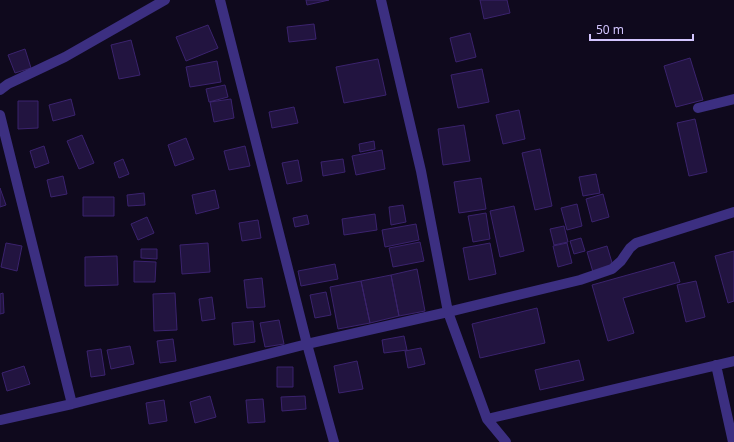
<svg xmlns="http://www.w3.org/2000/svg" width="734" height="442" font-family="'Noto Sans',sans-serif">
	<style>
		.building { fill: #221440; stroke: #3b236e }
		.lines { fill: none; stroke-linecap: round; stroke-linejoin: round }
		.minor { stroke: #3c2f81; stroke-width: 10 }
	</style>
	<rect width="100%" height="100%" fill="#0f091d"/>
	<path class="building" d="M306,0H329L307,5Z
		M480,0H507L510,13L484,19Z
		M314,24L316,39L289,42L287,27Z
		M208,25L218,48L186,61L176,37Z
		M470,33L476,57L456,62L450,38Z
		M131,40L140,75L119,79L111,45Z
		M25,49L31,68L15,73L8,55Z
		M690,58L703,100L676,107L664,66Z
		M378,59L386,95L344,103L336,67Z
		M217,61L221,82L190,87L186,67Z
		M482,69L489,102L458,108L451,75Z
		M225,85L228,97L209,102L206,89Z
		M71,99L75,115L53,121L49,105Z
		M231,99L234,118L214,122L210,102Z
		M18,101H38V128L18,129Z
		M294,107L298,123L272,128L269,112Z
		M519,110L525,139L503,144L496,115Z
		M695,119L707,172L689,176L677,123Z
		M464,125L470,161L443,165L438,129Z
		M82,135L94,163L79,169L67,141Z
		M186,138L194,159L175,166L168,145Z
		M374,141L375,149L360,152L359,144Z
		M44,146L49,163L35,168L30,151Z
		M245,146L250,166L229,170L224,151Z
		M540,149L552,206L535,210L522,153Z
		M382,150L385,169L356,175L352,156Z
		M123,159L129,174L119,178L114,163Z
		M343,159L345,172L323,176L321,162Z
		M298,160L302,181L287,184L282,163Z
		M596,174L600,193L583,196L579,177Z
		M63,176L67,194L51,197L47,180Z
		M481,178L486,209L459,213L454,182Z
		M0,188L6,205L0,207Z
		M215,190L219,208L196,214L192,195Z
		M144,193L145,205L128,206L127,195Z
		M603,194L609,217L592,222L586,199Z
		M83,197H114V216H83Z
		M577,204L582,226L567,230L561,208Z
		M403,205L406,222L391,225L389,207Z
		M514,206L524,251L500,257L490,211Z
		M486,213L490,239L473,242L468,216Z
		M375,214L377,230L344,235L342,219Z
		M307,215L309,224L295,227L293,218Z
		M147,217L154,233L138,240L131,224Z
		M258,220L261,238L242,241L239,223Z
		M416,224L419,240L385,247L382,230Z
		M564,226L568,242L554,245L550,229Z
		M581,238L585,251L574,254L570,241Z
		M420,242L424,261L393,267L389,248Z
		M6,243L22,246L17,271L1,267Z
		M208,243L210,272L182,274L180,245Z
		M490,243L496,274L469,280L463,248Z
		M567,243L572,263L558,267L553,246Z
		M607,246L613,266L593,272L587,252Z
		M141,249H157V259L141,258Z
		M734,251V301L728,303L715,256Z
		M117,256L118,285L85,286V257Z
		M134,261L156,262L155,282H134Z
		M674,262L680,282L623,298L634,333L608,341L592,285Z
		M335,264L338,279L301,286L298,271Z
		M417,269L425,311L399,316L391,275Z
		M391,275L399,316L370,323L361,281Z
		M262,278L265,307L247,308L244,280Z
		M361,281L370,323L338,329L330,287Z
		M696,281L705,317L686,322L677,285Z
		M326,292L331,315L315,318L310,295Z
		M3,293L4,313L0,314V294Z
		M175,293L177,330L154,331L153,294Z
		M212,297L215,319L202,321L199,299Z
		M537,308L545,343L480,358L472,324Z
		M279,320L284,344L265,347L260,323Z
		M253,321L255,342L234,345L232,323Z
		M404,336L407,350L384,353L382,340Z
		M173,339L176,361L160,363L157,341Z
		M130,346L134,364L111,369L107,350Z
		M421,348L425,364L408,368L405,351Z
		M101,349L105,375L91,377L87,351Z
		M579,360L584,380L540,390L535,370Z
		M357,361L363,389L339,393L334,366Z
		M24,366L30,384L7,391L2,373Z
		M277,367H293V387H277Z
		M210,396L216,417L195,423L190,402Z
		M305,396L306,409L282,411L281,397Z
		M263,399L265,422L248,423L246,400Z
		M164,400L167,421L149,424L146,403Z"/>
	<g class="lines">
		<path class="minor" d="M220,0L307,344L334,442
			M381,0L421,171L448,312L487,419L506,442
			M0,90L8,84L65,57L165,0
			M698,108L734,99
			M0,115L72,404
			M716,365L733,442
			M487,419L734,361
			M0,420L72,404L307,344L448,312L580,280L612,269L621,261L630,248L636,243L734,212"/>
	</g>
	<path d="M590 34v6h103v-6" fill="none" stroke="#d3c5ff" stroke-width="2"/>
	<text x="596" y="34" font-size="12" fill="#d3c5ff" stroke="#0f091d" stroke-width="3" paint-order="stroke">50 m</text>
</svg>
